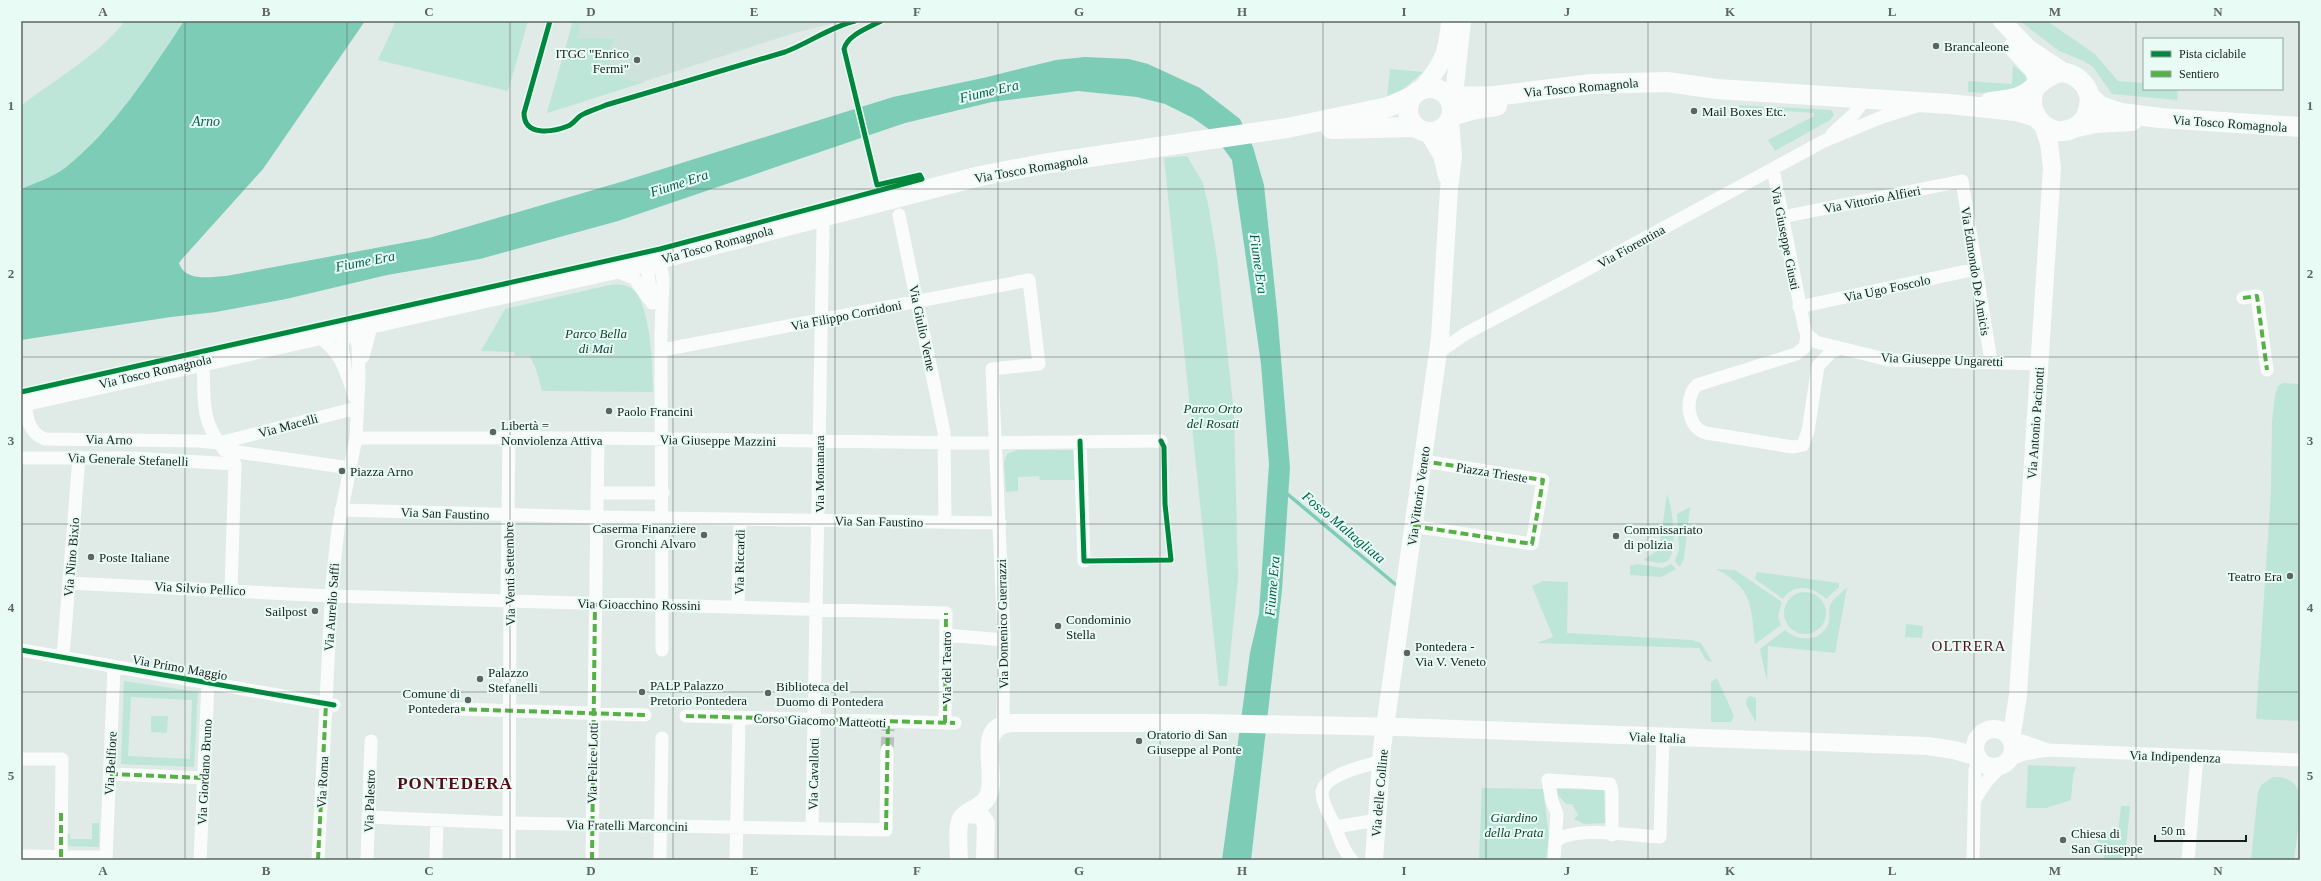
<svg xmlns="http://www.w3.org/2000/svg" width="2321" height="881" font-family="Georgia,serif">
	<style>
		.built { fill: #cfe3dc }
		.green { fill: #bde6d8; fill-rule: evenodd }
		.water { fill: #7dcdb6 }
		.lines { fill: none; stroke-linecap: round; stroke-linejoin: round }
		.stream { stroke: #7dcdb6; stroke-width: 3.5 }
		.street-tunnel { stroke: #b8c1bd; stroke-width: 13; stroke-dasharray: 13 6; stroke-linecap: butt }
		.street { stroke: #fafcfb; stroke-width: 13 }
		.secondary { stroke: #fafcfb; stroke-width: 18 }
		.primary { stroke: #fafcfb; stroke-width: 20 }
		.quiet { stroke: #55b145; stroke-width: 4; stroke-dasharray: 8 4; stroke-linecap: butt }
		.cycleway-casing { stroke: #e8fcf5; stroke-width: 8 }
		.cycleway { stroke: #00873e; stroke-width: 5 }
		.grid { fill: none; stroke: #5d6562; stroke-width: 1; stroke-opacity: 0.55 }
		.poi-dot { fill: #5d6562; stroke: #e8fcf5; stroke-width: 1.5 }
		.labels { text-anchor: middle; stroke-width: 4; stroke-linejoin: round; paint-order: stroke }
		.poi-label { font-size: 13px; fill: #171e1b; stroke: #e8fcf5; text-anchor: start }
		.street-label { font-size: 13px; fill: #171e1b; stroke: #e8fcf5 }
		.park-label { font-size: 13px; font-style: italic; fill: #114134; stroke: #e8fcf5 }
		.water-label { font-size: 14px; font-style: italic; fill: #00604b; stroke: #e8fcf5 }
		.quarter-label { font-size: 15px; letter-spacing: 1px; fill: #520d13; stroke: #e8fcf5 }
		.district-label { font-size: 17px; font-weight: bold; letter-spacing: 1px; fill: #520d13; stroke: #e8fcf5 }
		.neatline { fill: none; stroke: #5d6562; stroke-width: 1.5 }
		.grid-label { font-size: 13px; text-anchor: middle; font-weight: bold; fill: #5d6562 }
	</style>
	<rect width="100%" height="100%" fill="#e0eae6"/>
	<path class="built" d="M573,21H841L791,34L547,113Z"/>
	<path class="green" d="M125,21H184C152,69 111,132 65,168C53,177 35,183 21,189V106C56,78 97,57 125,21Z
		M396,21H528L508,91L378,60Z
		M573,21H581L577,38L614,39C600,67 617,82 645,82L547,113Z
		M2020,21H2047L2095,54L2118,81L2144,83V89H2178L2177,100L2112,94L2093,67L2084,61L2059,51Z
		M2013,65L2025,75L2026,81C2016,96 1983,93 1968,92V81L2012,84Z
		M1390,69L1423,72L1400,92L1387,98Z
		M1739,105L1831,110L1834,115L1830,120L1775,151L1768,140L1814,116V113L1740,108Z
		M1187,156L1203,183L1209,209L1217,258L1234,413L1238,578L1227,686H1219L1164,158Z
		M610,285C617,284 625,284 631,288C651,301 653,370 653,392L542,391L536,369L530,356H515L514,352L481,351L505,309Z
		M2283,383L2300,384V721L2256,719L2271,491L2272,422L2275,395L2278,386Z
		M1018,450H1073L1075,480H1040L1039,476L1018,477V491L1006,492L1004,462L1007,454Z
		M1667,494C1672,506 1679,553 1667,561C1662,565 1649,561 1643,560L1657,551L1660,543Z
		M1690,507L1684,558L1680,567L1675,561L1679,550L1677,514Z
		M1637,564L1663,568L1671,564L1676,569L1661,577L1630,575V566Z
		M1716,569L1735,570L1782,602L1778,616L1781,625L1755,644C1751,606 1753,588 1716,569Z
		M1757,572L1839,583V587L1826,599C1814,587 1794,582 1783,599L1755,579Z
		M1543,581L1568,582L1567,633L1692,640L1701,643L1712,662L1706,660L1699,648L1537,643L1553,637L1532,586Z
		M1847,587L1835,653L1768,646L1767,682L1760,649L1785,630C1798,642 1820,642 1828,625C1831,618 1828,612 1830,606C1831,600 1843,592 1847,587Z
		M1784 613a21 21 0 1 1 42 0a21 21 0 1 1-42 0Z
		M1906,624L1923,626L1922,638L1905,637Z
		M1717,678L1734,716L1731,722H1711V682Z
		M124,681L198,692L194,767L121,764ZM131,697L192,700L190,759L128,756Z
		M1750,696L1756,698V723L1746,704L1747,698Z
		M151,716H168L167,733L151,732Z
		M2028,765L2076,767L2073,775L2071,800L2046,808H2026Z
		M2273,777C2283,777 2292,779 2297,788C2304,801 2296,844 2294,860H2251L2258,792L2261,785Z
		M1482,788L1543,789L1549,836L1546,860H1479Z
		M1557,789L1604,790L1605,823L1584,824L1574,819L1578,815L1572,804H1566L1558,795Z
		M2121,806H2130L2125,860H2104V847L2095,839H2104L2105,832L2118,833Z
		M92,823H99V847L64,846V834H70V839H92Z"/>
	<path class="water" d="M184,21H365L263,169L182,259L179,263C185,282 211,277 226,276L429,238L624,181L893,97L983,78L1056,60L1085,57L1129,59L1148,64L1200,88L1240,119L1253,147L1264,185L1277,310L1290,468L1282,590L1251,860H1222L1250,653L1259,614L1269,464L1261,364L1232,160L1210,130L1193,118L1165,104L1137,97L1078,91L992,102L905,123L618,221L480,259L387,275L286,299L216,312L171,317L21,340V189C35,183 53,177 65,168C112,131 151,71 184,21Z"/>
	<g class="lines">
		<path class="stream" d="M1285,492L1395,584"/>
		<path class="street-tunnel" d="M887,750L888,729"/>
		<path class="street" d="M1832,134L1854,114L1864,100
			M1773,169L1804,326L1807,335L1816,342L1889,360L2039,364
			M899,215L944,432L945,522
			M1782,217L1962,181L1991,361
			M615,271L634,278L649,299
			M2243,298L2257,296L2267,370
			M652,303L648,274L651,261L661,268L663,280L661,332L662,650
			M1799,307L1976,269
			M317,335C343,354 345,369 355,398
			M1807,335L1805,347L1796,354L1697,385C1684,398 1687,428 1706,433L1793,447L1803,445L1808,431L1818,366L1830,353L1840,348
			M662,350L1029,280L1039,364L992,369L1004,637L1003,715L1006,724
			M1438,353L1465,334L1575,276L1824,141L1882,117L1917,106
			M363,357L372,323
			M203,360C205,395 199,418 222,447
			M24,401C27,416 28,433 45,439L199,441L219,443L357,408
			M356,438H598L966,443L1161,441
			M1080,441L1084,561
			M224,450L350,468
			M21,458H131L235,464
			M598,493H663
			M341,510L597,517L1000,523
			M1413,526L1532,544L1543,480L1423,461
			M69,583L331,596L946,613L945,723
			M231,590L235,464
			M738,606L740,519
			M946,635L1004,640
			M21,650L334,705
			M63,657L79,457
			M457,709L645,715
			M686,716L955,723
			M2012,742L2022,741L2048,750
			M21,759H62L61,857
			M2009,760L2024,754L2048,750L2300,760
			M110,774L204,778
			M1975,799L1987,781L2002,765
			M368,817L509,823L886,830L887,750
			M1335,827L1377,820
			M812,829L823,228
			M1556,841C1575,825 1635,836 1660,837L1663,737
			M21,856L106,857
			M106,860L114,667
			M200,860L208,683
			M318,860L332,584L338,529L356,438L359,377L358,345L355,336L346,329L342,347L345,366
			M367,860L371,741
			M436,860L437,820
			M509,860L510,601L507,594L509,438
			M592,860L598,438
			M660,860L662,738
			M736,860L739,718
			M1352,860C1342,850 1339,835 1333,822C1329,814 1322,803 1322,793C1323,774 1366,766 1381,761
			M1554,860L1557,814L1552,801L1548,780L1610,784L1612,791V835
			M1973,860L1975,770L1979,759
			M2188,860L2197,757"/>
		<path class="secondary" d="M2002,21L2028,48L2065,73
			M2012,47L2035,72L2038,84
			M1422,89C1443,63 1447,55 1450,22
			M1448,96L1455,86L1462,21
			M1428,132L1442,155L1447,176
			M1975 748a19 19 0 1 1 38 0a19 19 0 1 1-38 0Z
			M2011,740L2018,695L2052,168L2049,143L2043,125
			M966,814L980,815L986,823L985,860
			M959,860C959,850 956,824 962,817C969,809 983,807 988,796C999,772 973,727 1011,723H1204L1399,727L1928,746L1954,750L1978,757
			M1374,860L1382,748L1440,338L1449,189L1453,157L1450,120"/>
		<path class="primary" d="M1408 110a22 22 0 1 1 44 0a22 22 0 1 1-44 0Z
			M2089,96L2100,106L2121,113L2160,118L2300,127
			M1449,97L1495,96L1591,84L1667,82L1717,89L1949,104L2016,111L2036,117
			M1990,102C2001,101 2013,100 2023,95C2042,85 2057,59 2081,81C2088,88 2091,97 2089,106C2088,114 2084,122 2077,126C2051,144 2021,112 2036,86
			M1452,116L1472,110L1497,106
			M2073,128L2095,123L2132,121
			M1331,129L1416,127
			M21,402L651,261L980,176L1043,164L1287,128L1388,107L1413,96"/>
		<path class="quiet" d="M2243,298L2257,296L2267,370
			M1413,526L1532,544L1543,480L1423,461
			M457,709L645,715
			M686,716L955,723
			M945,723L946,613
			M110,774L204,778
			M886,830L888,722
			M61,857V813
			M318,860L326,704H329
			M592,860L595,603"/>
		<g class="cycleway-casing">
			<path id="cycleway" d="M550,21L524,113C524,137 553,132 568,126C573,124 576,119 580,116C588,111 597,109 606,105L785,52C809,43 830,27 855,21
				M21,392L660,249L922,179L920,175L877,185L844,49C847,35 870,27 881,21
				M1080,441L1084,561L1171,560L1165,504L1164,447L1161,441
				M21,650L334,705"/>
		</g>
		<use href="#cycleway" class="cycleway"/>
	</g>
	<path class="grid" d="M185,21V860M347,21V860M510,21V860M673,21V860M835,21V860M998,21V860M1160,21V860M1323,21V860M1486,21V860M1648,21V860M1811,21V860M1974,21V860M2136,21V860M21,189H2300M21,357H2300M21,524H2300M21,692H2300"/>
	<g class="poi-dot">
		<circle cx="1936" cy="46" r="4"/>
		<circle cx="637" cy="60" r="4"/>
		<circle cx="1694" cy="111" r="4"/>
		<circle cx="609" cy="411" r="4"/>
		<circle cx="493" cy="432" r="4"/>
		<circle cx="342" cy="471" r="4"/>
		<circle cx="704" cy="535" r="4"/>
		<circle cx="1616" cy="536" r="4"/>
		<circle cx="91" cy="557" r="4"/>
		<circle cx="2290" cy="576" r="4"/>
		<circle cx="315" cy="611" r="4"/>
		<circle cx="1058" cy="626" r="4"/>
		<circle cx="1407" cy="653" r="4"/>
		<circle cx="480" cy="679" r="4"/>
		<circle cx="642" cy="692" r="4"/>
		<circle cx="768" cy="693" r="4"/>
		<circle cx="468" cy="700" r="4"/>
		<circle cx="1139" cy="741" r="4"/>
		<circle cx="2063" cy="840" r="4"/>
	</g>
	<g class="labels">
		<g class="poi-label">
			<text x="1944" y="51">Brancaleone</text>
			<text x="629" y="58" text-anchor="end">ITGC "Enrico<tspan x="629" dy="15">Fermi"</tspan></text>
			<text x="1702" y="116">Mail Boxes Etc.</text>
			<text x="617" y="416">Paolo Francini</text>
			<text x="501" y="430">Libertà =<tspan x="501" dy="15">Nonviolenza Attiva</tspan></text>
			<text x="350" y="476">Piazza Arno</text>
			<text x="696" y="533" text-anchor="end">Caserma Finanziere<tspan x="696" dy="15">Gronchi Alvaro</tspan></text>
			<text x="1624" y="534">Commissariato<tspan x="1624" dy="15">di polizia</tspan></text>
			<text x="99" y="562">Poste Italiane</text>
			<text x="2282" y="581" text-anchor="end">Teatro Era</text>
			<text x="307" y="616" text-anchor="end">Sailpost</text>
			<text x="1066" y="624">Condominio<tspan x="1066" dy="15">Stella</tspan></text>
			<text x="1415" y="651">Pontedera -<tspan x="1415" dy="15">Via V. Veneto</tspan></text>
			<text x="488" y="677">Palazzo<tspan x="488" dy="15">Stefanelli</tspan></text>
			<text x="650" y="690">PALP Palazzo<tspan x="650" dy="15">Pretorio Pontedera</tspan></text>
			<text x="776" y="691">Biblioteca del<tspan x="776" dy="15">Duomo di Pontedera</tspan></text>
			<text x="460" y="698" text-anchor="end">Comune di<tspan x="460" dy="15">Pontedera</tspan></text>
			<text x="1147" y="739">Oratorio di San<tspan x="1147" dy="15">Giuseppe al Ponte</tspan></text>
			<text x="2071" y="838">Chiesa di<tspan x="2071" dy="15">San Giuseppe</tspan></text>
		</g>
		<g class="street-label">
			<text transform="translate(1581 87) rotate(-5)" y="5">Via Tosco Romagnola</text>
			<text transform="translate(2230 123) rotate(4)" y="5">Via Tosco Romagnola</text>
			<text transform="translate(1031 168) rotate(-10)" y="5">Via Tosco Romagnola</text>
			<text transform="translate(1872 199) rotate(-11)" y="5">Via Vittorio Alfieri</text>
			<text transform="translate(1786 238) rotate(79)" y="5">Via Giuseppe Giusti</text>
			<text transform="translate(717 244) rotate(-15)" y="5">Via Tosco Romagnola</text>
			<text transform="translate(1631 246) rotate(-29)" y="5">Via Fiorentina</text>
			<text transform="translate(1976 271) rotate(81)" y="5">Via Edmondo De Amicis</text>
			<text transform="translate(1887 288) rotate(-12)" y="5">Via Ugo Foscolo</text>
			<text transform="translate(846 315) rotate(-11)" y="5">Via Filippo Corridoni</text>
			<text transform="translate(923 328) rotate(78)" y="5">Via Giulio Verne</text>
			<text transform="translate(1942 359) rotate(2)" y="5">Via Giuseppe Ungaretti</text>
			<text transform="translate(155 371) rotate(-13)" y="5">Via Tosco Romagnola</text>
			<text transform="translate(2035 423) rotate(-86)" y="5">Via Antonio Pacinotti</text>
			<text transform="translate(288 425) rotate(-15)" y="5">Via Macelli</text>
			<text transform="translate(109 439) rotate(1)" y="5">Via Arno</text>
			<text transform="translate(718 440) rotate(1)" y="5">Via Giuseppe Mazzini</text>
			<text transform="translate(128 459) rotate(2)" y="5">Via Generale Stefanelli</text>
			<text transform="translate(1492 472) rotate(9)" y="5">Piazza Trieste</text>
			<text transform="translate(819 474) rotate(-90)" y="5">Via Montanara</text>
			<text transform="translate(1418 496) rotate(-82)" y="5">Via Vittorio Veneto</text>
			<text transform="translate(445 513) rotate(2)" y="5">Via San Faustino</text>
			<text transform="translate(879 521) rotate(1)" y="5">Via San Faustino</text>
			<text transform="translate(71 557) rotate(-85)" y="5">Via Nino Bixio</text>
			<text transform="translate(739 562) rotate(-89)" y="5">Via Riccardi</text>
			<text transform="translate(509 574) rotate(-91)" y="5">Via Venti Settembre</text>
			<text transform="translate(200 588) rotate(3)" y="5">Via Silvio Pellico</text>
			<text transform="translate(639 604) rotate(1)" y="5">Via Gioacchino Rossini</text>
			<text transform="translate(331 607) rotate(-86)" y="5">Via Aurelio Saffi</text>
			<text transform="translate(1002 624) rotate(-91)" y="5">Via Domenico Guerrazzi</text>
			<text transform="translate(180 667) rotate(10)" y="5">Via Primo Maggio</text>
			<text transform="translate(946 668) rotate(-90)" y="5">Via del Teatro</text>
			<text transform="translate(820 720) rotate(2)" y="5">Corso Giacomo Matteotti</text>
			<text transform="translate(1657 737) rotate(2)" y="5">Viale Italia</text>
			<text transform="translate(2175 756) rotate(2)" y="5">Via Indipendenza</text>
			<text transform="translate(110 763) rotate(-87)" y="5">Via Belfiore</text>
			<text transform="translate(592 763) rotate(-89)" y="5">Via Felice Lotti</text>
			<text transform="translate(204 772) rotate(-87)" y="5">Via Giordano Bruno</text>
			<text transform="translate(813 774) rotate(-89)" y="5">Via Cavallotti</text>
			<text transform="translate(322 782) rotate(-87)" y="5">Via Roma</text>
			<text transform="translate(1379 793) rotate(-85)" y="5">Via delle Colline</text>
			<text transform="translate(369 801) rotate(-88)" y="5">Via Palestro</text>
			<text transform="translate(627 825) rotate(1)" y="5">Via Fratelli Marconcini</text>
		</g>
		<g class="park-label">
			<text x="596" y="338">Parco Bella<tspan x="596" dy="15">di Mai</tspan></text>
			<text x="1213" y="413">Parco Orto<tspan x="1213" dy="15">del Rosati</tspan></text>
			<text x="1514" y="822">Giardino<tspan x="1514" dy="15">della Prata</tspan></text>
		</g>
		<g class="water-label">
			<text transform="translate(989 91) rotate(-13)" y="5">Fiume Era</text>
			<text x="206" y="126">Arno</text>
			<text transform="translate(679 183) rotate(-18)" y="5">Fiume Era</text>
			<text transform="translate(365 261) rotate(-11)" y="5">Fiume Era</text>
			<text transform="translate(1259 264) rotate(82)" y="5">Fiume Era</text>
			<text transform="translate(1344 527) rotate(40)" y="5">Fosso Maltagliata</text>
			<text transform="translate(1272 586) rotate(-85)" y="5">Fiume Era</text>
		</g>
		<g class="quarter-label">
			<text x="1969" y="651">OLTRERA</text>
		</g>
		<g class="district-label">
			<text x="455" y="789">PONTEDERA</text>
		</g>
	</g>
	<rect width="2321" height="881" fill="none" stroke="#e8fcf5" stroke-width="44"/>
	<rect x="2143" y="38" width="140" height="52" fill="#e8fcf5" stroke="#94a39e"/>
	<rect x="2151" y="51" width="20" height="6" fill="#00873e" stroke="#94a39e"/>
	<text x="2179" y="58" font-size="12" fill="#171e1b">Pista ciclabile</text>
	<rect x="2151" y="71" width="20" height="6" fill="#55b145" stroke="#94a39e"/>
	<text x="2179" y="78" font-size="12" fill="#171e1b">Sentiero</text>
	<path d="M2155 835v6h91v-6" fill="none" stroke="#171e1b" stroke-width="2"/>
	<text x="2161" y="835" font-size="12" fill="#171e1b" stroke="#e8fcf5" stroke-width="3" paint-order="stroke">50 m</text>
	<rect x="22" y="22" width="2277" height="837" class="neatline"/>
	<g class="grid-label">
		<text x="103" y="16">A</text>
		<text x="266" y="16">B</text>
		<text x="429" y="16">C</text>
		<text x="591" y="16">D</text>
		<text x="754" y="16">E</text>
		<text x="917" y="16">F</text>
		<text x="1079" y="16">G</text>
		<text x="1242" y="16">H</text>
		<text x="1404" y="16">I</text>
		<text x="1567" y="16">J</text>
		<text x="1730" y="16">K</text>
		<text x="1892" y="16">L</text>
		<text x="2055" y="16">M</text>
		<text x="2218" y="16">N</text>
		<text x="11" y="110">1</text>
		<text x="2310" y="110">1</text>
		<text x="11" y="278">2</text>
		<text x="2310" y="278">2</text>
		<text x="11" y="445">3</text>
		<text x="2310" y="445">3</text>
		<text x="11" y="612">4</text>
		<text x="2310" y="612">4</text>
		<text x="11" y="780">5</text>
		<text x="2310" y="780">5</text>
		<text x="103" y="875">A</text>
		<text x="266" y="875">B</text>
		<text x="429" y="875">C</text>
		<text x="591" y="875">D</text>
		<text x="754" y="875">E</text>
		<text x="917" y="875">F</text>
		<text x="1079" y="875">G</text>
		<text x="1242" y="875">H</text>
		<text x="1404" y="875">I</text>
		<text x="1567" y="875">J</text>
		<text x="1730" y="875">K</text>
		<text x="1892" y="875">L</text>
		<text x="2055" y="875">M</text>
		<text x="2218" y="875">N</text>
	</g>
</svg>
